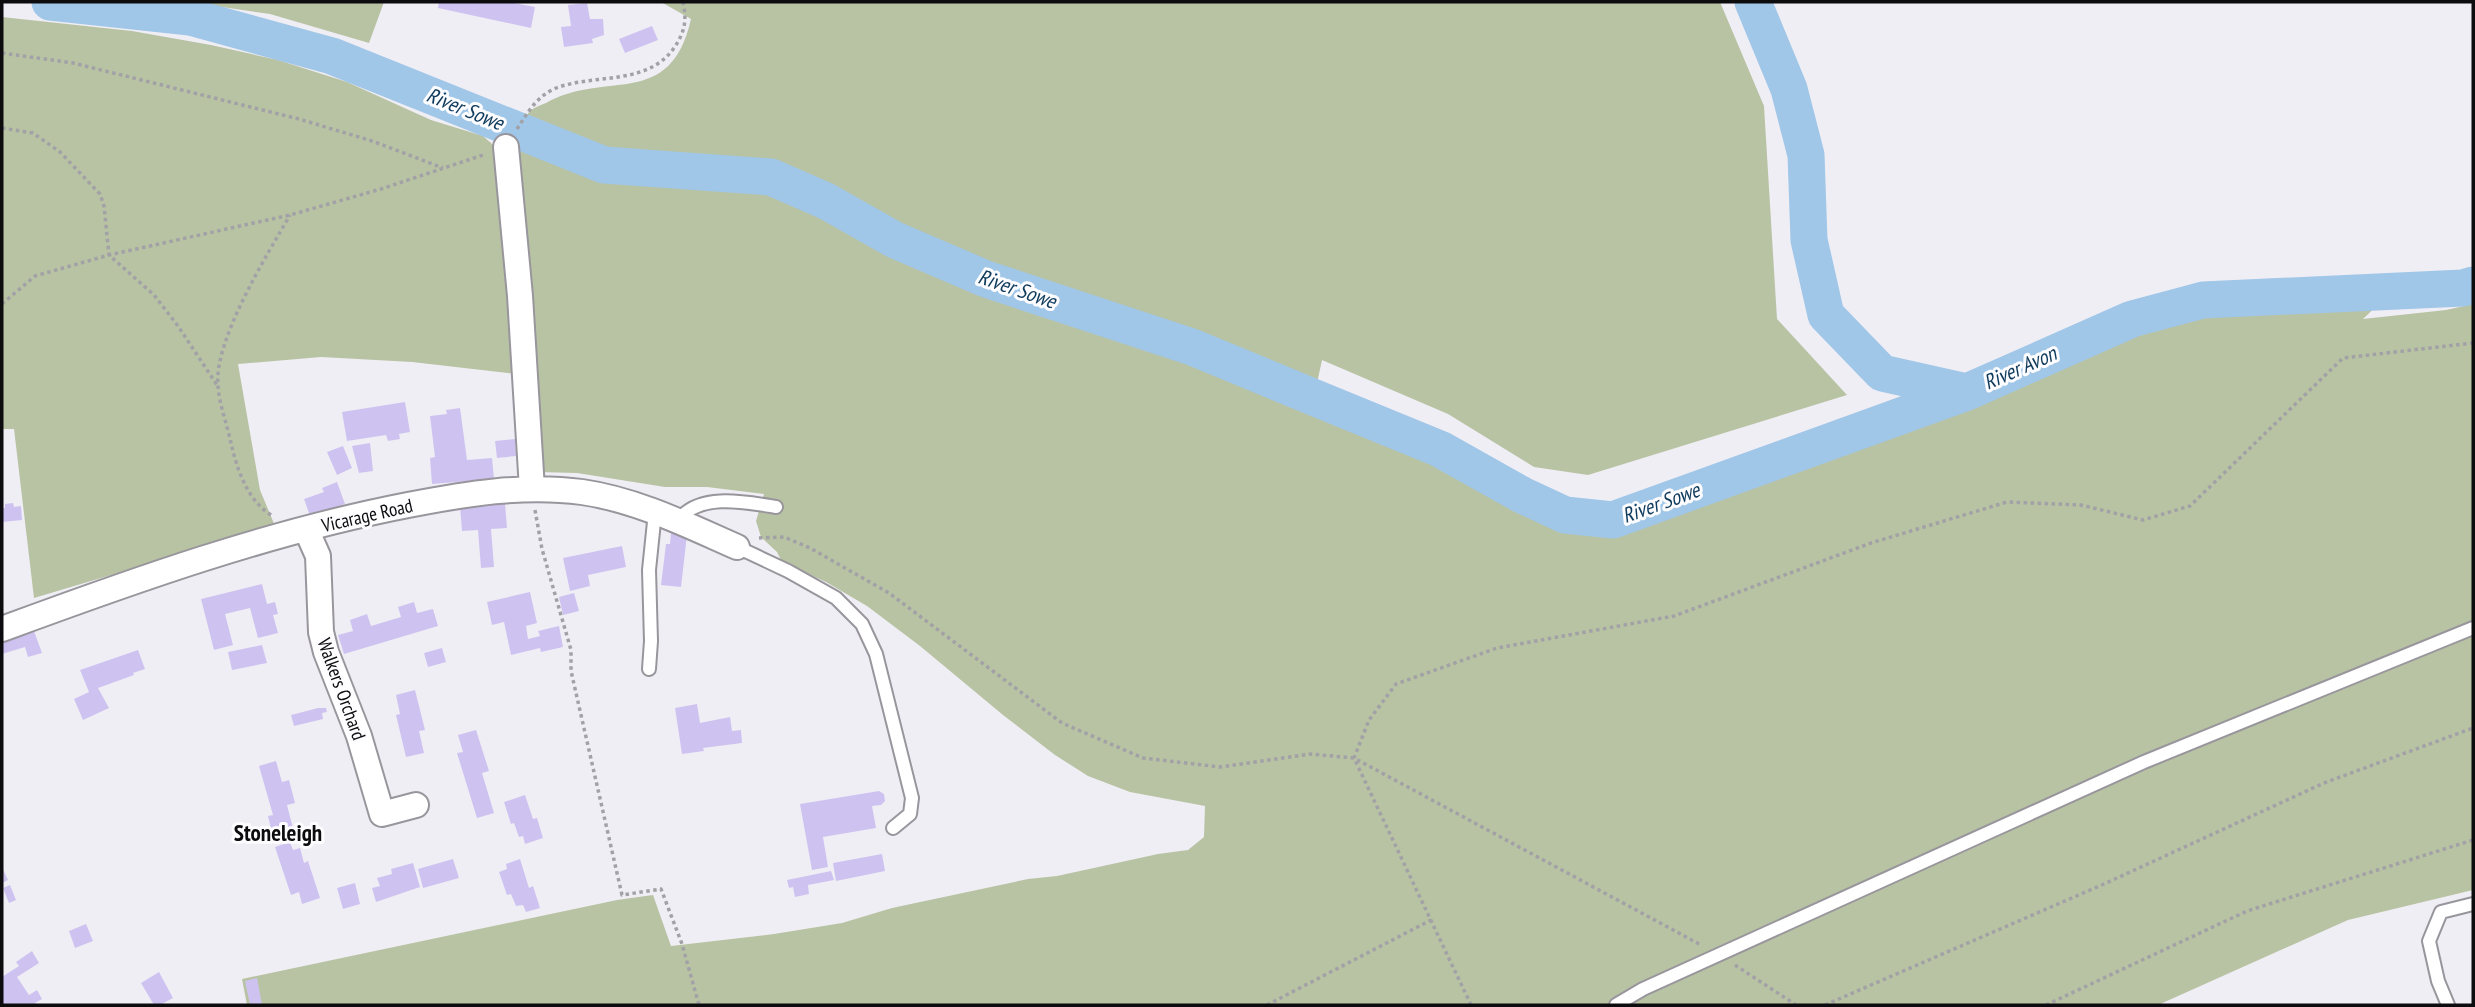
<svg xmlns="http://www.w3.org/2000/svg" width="2475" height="1007" font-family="'PT Sans Narrow',sans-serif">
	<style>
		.green { fill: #b8c3a4 }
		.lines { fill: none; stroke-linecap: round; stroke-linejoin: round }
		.river { stroke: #a0c6e8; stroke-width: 37 }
		.building { fill: #cec3f0 }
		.service-casing { stroke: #98969c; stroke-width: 16 }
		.minor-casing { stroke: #98969c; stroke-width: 28 }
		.path { stroke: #a2a1a6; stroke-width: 3.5; stroke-dasharray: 3.5 3.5; stroke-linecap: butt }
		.service { stroke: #fff; stroke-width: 12 }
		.minor { stroke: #fff; stroke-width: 24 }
		.labels { text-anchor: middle; stroke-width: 6; stroke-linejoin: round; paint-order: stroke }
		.street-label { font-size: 19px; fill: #0c0b0d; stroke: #fdfcff }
		.water-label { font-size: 21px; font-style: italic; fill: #0f3b5c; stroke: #fdfcff }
		.quarter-label { font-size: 23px; font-weight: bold; fill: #0c0b0d; stroke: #fdfcff }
	</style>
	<rect width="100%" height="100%" fill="#f0eef5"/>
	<path class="green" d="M188,2H384L369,43L270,14Z
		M661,2H1720L1764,106L1777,319L1847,395L1588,475L1534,467L1448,414L1322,360L1314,397L1440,449L1565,515L1613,520L1967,392L2132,319L2203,300L2391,292L2363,319L2446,310L2473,304V890L2348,920L2158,1005H247L242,979L617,900L653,895L671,946L774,934L842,923L892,908L1028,879L1057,876L1158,854L1188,850L1204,837L1205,806L1130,792L1088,776L1055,755L1003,715L920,646L867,606L826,582L782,562L777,552L761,537L756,521L764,494L707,487H665L577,473L537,472L510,142C516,133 523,118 531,110C535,107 541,105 546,103C606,69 670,111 691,19Z
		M2,17L132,31L211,45L278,60L347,82L431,120L483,136L499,150L516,374L412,362L321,357L238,364L260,490L275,526L34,598L14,429H2Z"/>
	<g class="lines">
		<path class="river" d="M50,2L190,17L332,56L604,165L771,177L826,201L895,240L986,279L1192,347L1313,397L1440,449L1522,495L1565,515L1613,520L1967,392L2132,319L2203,300L2463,288L2473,285
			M1753,2L1789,89L1806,155L1809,240L1826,315L1882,373L1967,392"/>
	</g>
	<path class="building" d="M439,2H509L535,7L531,28L438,8Z
		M587,3L590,19H603L604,35L592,39L593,43L564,47L561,27L571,26L568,5Z
		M652,26L658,40L625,53L619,39Z
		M405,402L410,432L399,434L400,439L388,441L386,435L347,441L342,412Z
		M460,408L467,460L492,458L494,479L432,484L430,458L435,457L430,416L447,414L446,410Z
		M515,439L516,456L497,458L495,441Z
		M370,443L373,471L359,473L352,446Z
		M343,446L352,468L337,475L327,452Z
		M337,482L345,504L310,516L304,499L324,492L322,488Z
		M13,503L14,507L21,506L22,520L2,522V508H5V504Z
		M505,503L507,528L491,529L494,567L481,568L478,530L462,531L460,506Z
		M671,533L687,535L681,587L661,585L666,544H670Z
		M622,546L626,567L588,575L590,586L570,591L563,558Z
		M262,584L267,604L275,602L278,614L273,615L278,633L258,638L250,608L225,614L233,645L214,650L201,599Z
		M530,592L537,623L526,626L528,639L540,636L538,631L559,626L563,647L541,652L540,648L511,655L504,622L492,625L487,602Z
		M574,593L579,611L563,615L559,597Z
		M414,602L417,613L433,609L438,626L344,654L338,635L353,631L350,620L367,614L371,626L401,617L398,607Z
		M34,631L42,653L28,657L25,647L2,654V642Z
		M262,645L267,663L232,670L228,652Z
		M442,648L446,662L428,667L424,653Z
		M138,650L145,669L133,673L134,675L98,688L109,708L83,720L74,699L89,692L80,670Z
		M415,690L425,730L419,731L424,753L406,757L396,715L400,714L396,695Z
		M697,704L700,723L730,717L732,731L741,730L742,743L703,748L704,751L682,754L675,708Z
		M318,708H326L327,712L322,713L323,719L294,726L291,715Z
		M476,730L489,771L482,773L494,813L477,818L457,753L463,752L458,735Z
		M276,761L282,782L289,780L295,803L287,805L293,828L272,833L268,816L273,815L259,766Z
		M879,791L884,794L885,801L881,805L872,806L876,828L823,837L828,867L812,870L800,804Z
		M525,795L533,819L537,818L543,838L525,844L523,836L519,837L514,823L511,824L504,802Z
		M290,842L293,850L300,848L304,863L308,861L320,898L302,904L299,892L291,895L275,847Z
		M882,854L885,871L836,881L833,863Z
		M453,859L459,878L423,888L418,869Z
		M520,859L529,888L533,886L540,908L526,912L523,905L516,906L511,894L507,895L499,872L507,869L506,864Z
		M413,863L420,887L376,902L372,888L380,886L377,878L392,874L391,869Z
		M2,867L8,880L2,883Z
		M831,871L834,880L808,885L809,894L795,897L793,887L789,888L787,880Z
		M355,883L360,904L343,909L337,888Z
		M10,885L16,900L9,903L3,888Z
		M86,924L93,941L75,948L69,931Z
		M32,951L39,963L17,977L29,995L37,990L42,999L35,1003L37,1005H2V977L19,966L16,962Z
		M159,972L173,998L160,1005H154L141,983Z
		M257,978L262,1005H250L245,981Z"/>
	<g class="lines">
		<g class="service-casing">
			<path id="service" d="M678,521C698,492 746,502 776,507
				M737,547L788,571L836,598L862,624L876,654L912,798L910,814L893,828
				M649,669L651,641L649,570L655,512
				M1616,1005L1643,989L2144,762L2473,628
				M2448,1005L2438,981L2429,941L2441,912L2473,904"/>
		</g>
		<g class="minor-casing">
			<path id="minor" d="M506,147L520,296L532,489
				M306,529L318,556L321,632L326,652L359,736L382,814L416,805
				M2,629C135,580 269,532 408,505C465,494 524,484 582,492C637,500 687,525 737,547"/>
		</g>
		<path class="path" d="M2,53L73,63L299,119L372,141L443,168
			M2,128L33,133L60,152L100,194L104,206L109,255L154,295L178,326L217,385
			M517,129C528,112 538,94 559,87C597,74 648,85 674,48C685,32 687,20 683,2
			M2,304L35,276L109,255L290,215L381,189L486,154
			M535,510L542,549L571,650V671L622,895L661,889L682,944L699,1005
			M271,515C247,500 237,469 231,443C227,424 219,404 218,385C214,340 267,255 290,215
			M759,538L784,537L810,548L889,593L1062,723L1143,758L1220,767L1310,754L1354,758L1701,945
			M1735,965L1796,1005
			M1267,1005L1431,920
			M1471,1005L1354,758L1369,720L1396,684L1497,648L1674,616L1871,543L2007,502L2081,505L2143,520L2190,506L2343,358L2473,343
			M1825,1005L2104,884L2324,783L2473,728
			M2046,1005L2247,911L2473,840"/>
		<use href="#service" class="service"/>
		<use href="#minor" class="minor"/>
	</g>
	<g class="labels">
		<g class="street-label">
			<text transform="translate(367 515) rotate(-13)" y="7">Vicarage Road</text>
			<text transform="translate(342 689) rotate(70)" y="7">Walkers Orchard</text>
		</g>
		<g class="water-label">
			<text transform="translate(465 109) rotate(22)" y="7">River Sowe</text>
			<text transform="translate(1017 289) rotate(19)" y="7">River Sowe</text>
			<text transform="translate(2020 368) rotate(-24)" y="7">River Avon</text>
			<text transform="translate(1661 503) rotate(-20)" y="7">River Sowe</text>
		</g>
		<g class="quarter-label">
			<text x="278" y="841">Stoneleigh</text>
		</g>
	</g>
	<rect width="2475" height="1007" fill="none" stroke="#0c0b0d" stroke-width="7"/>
</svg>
